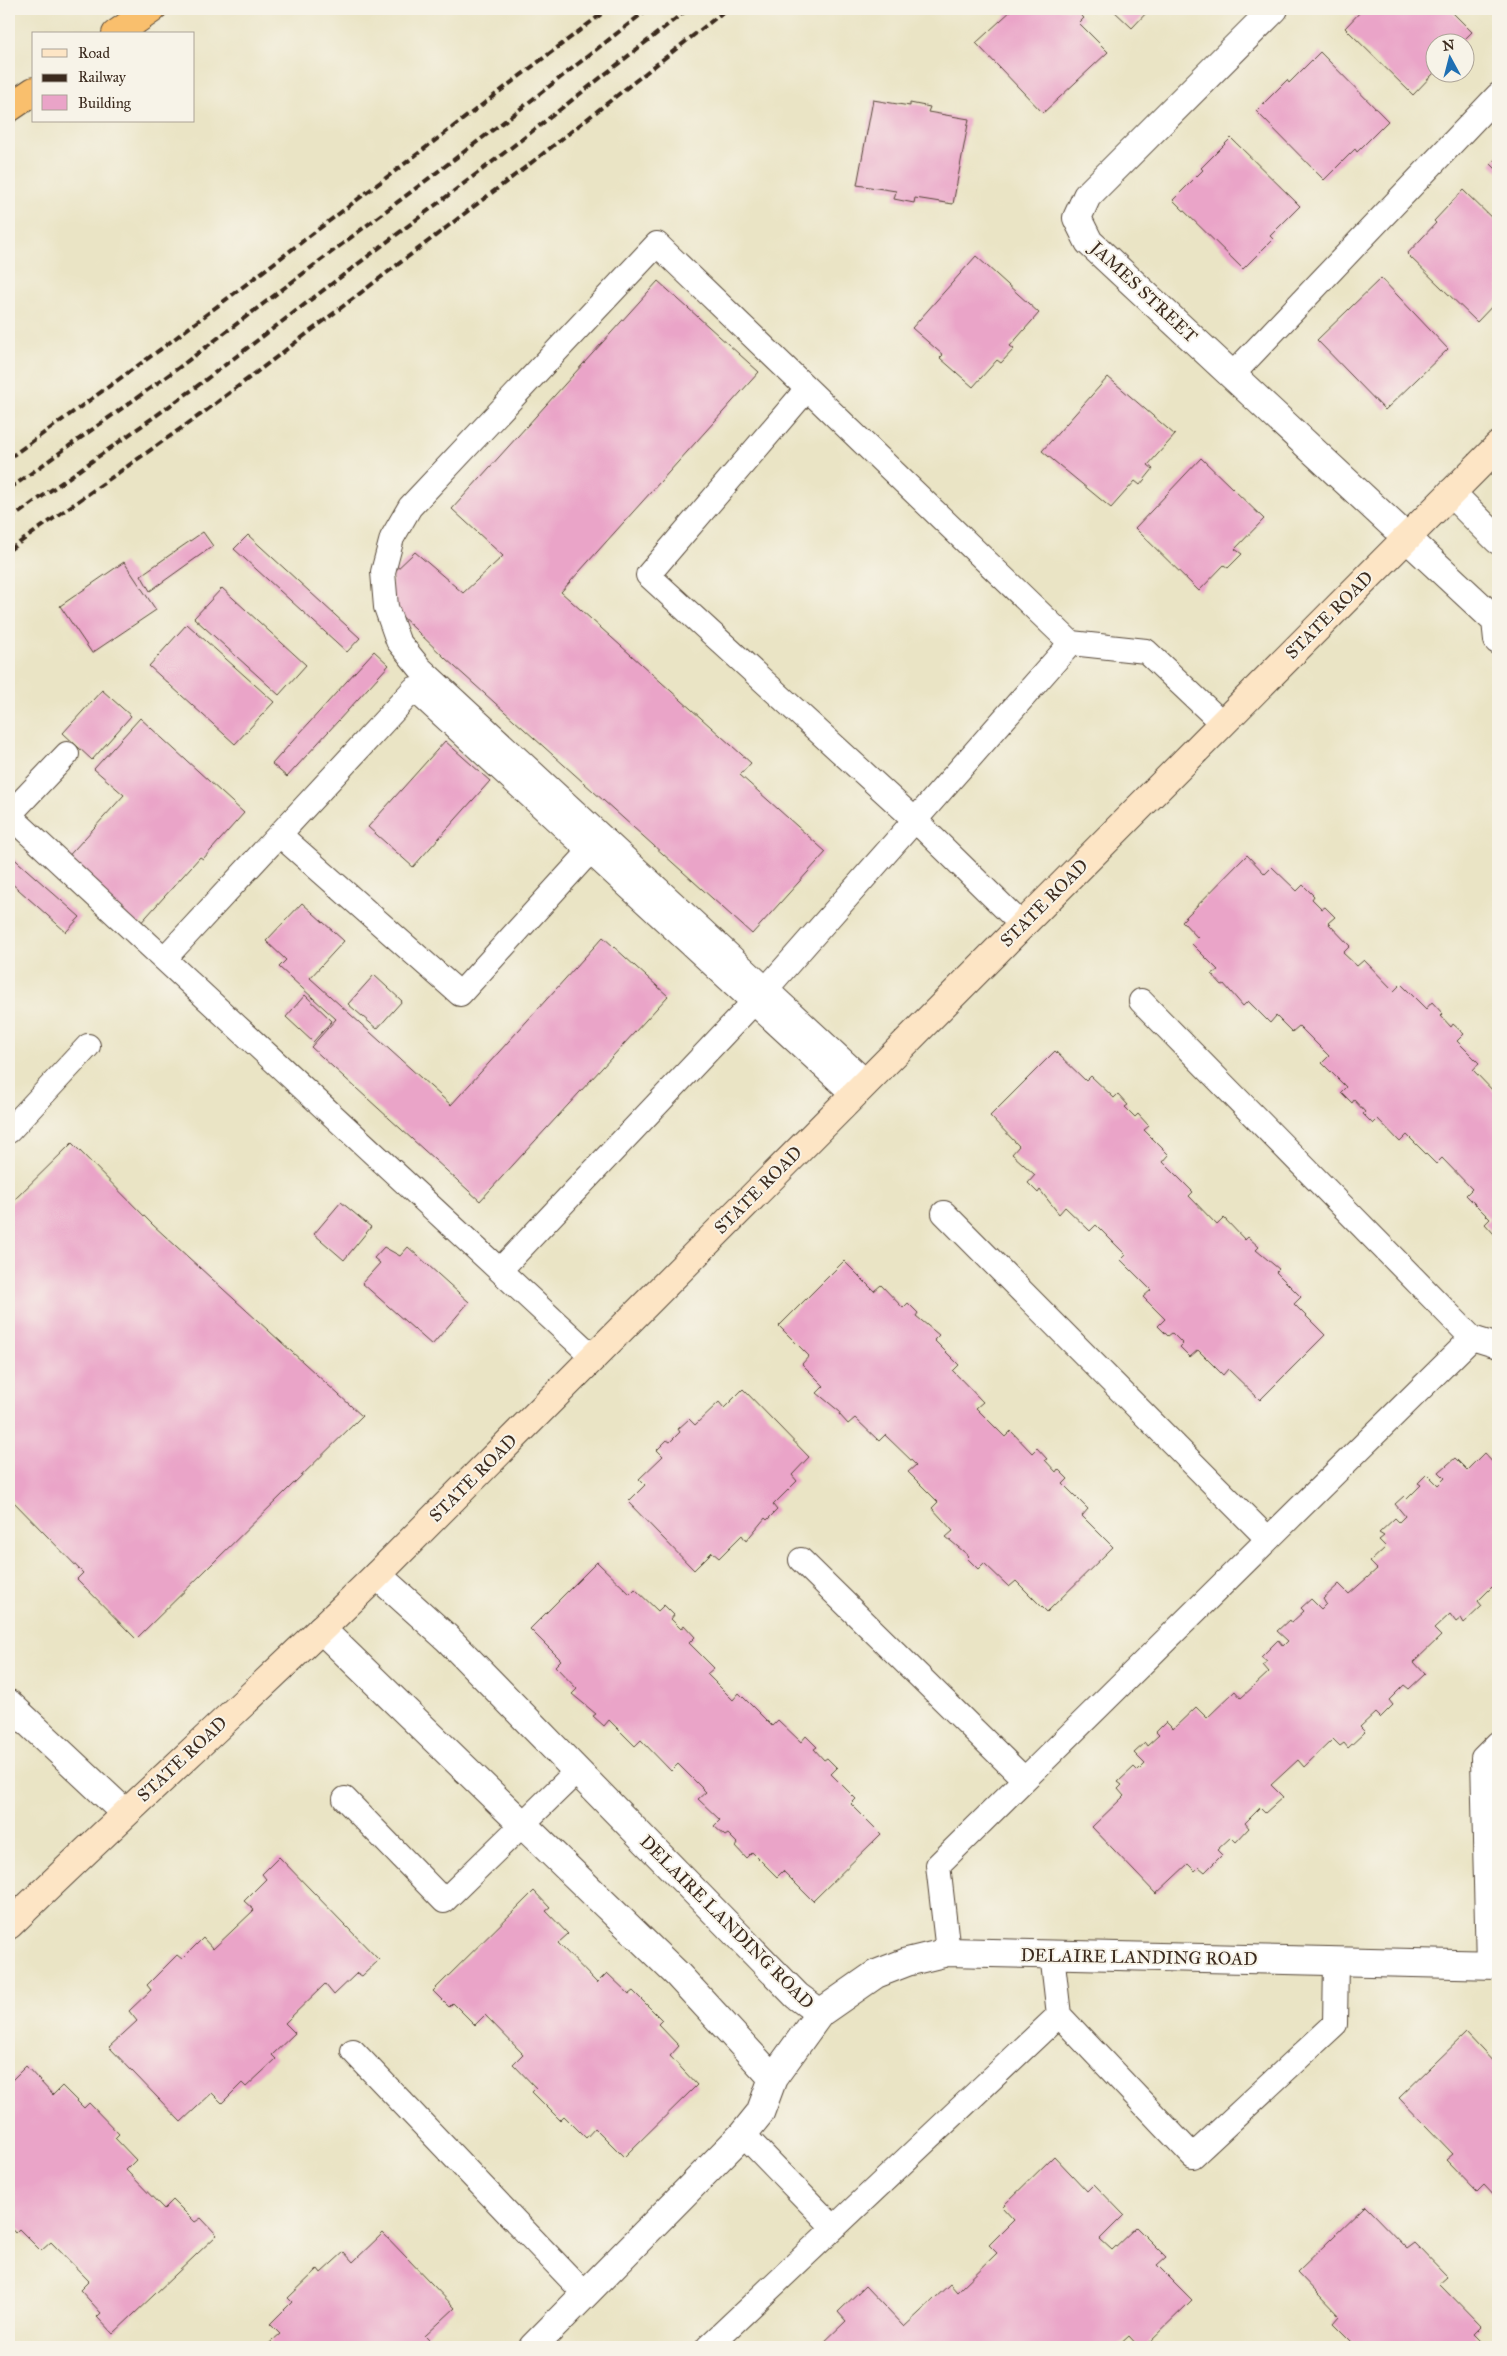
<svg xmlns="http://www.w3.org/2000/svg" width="1507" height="2356" font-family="'IM FELL Great Primer',serif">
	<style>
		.building { fill: #eaa4c8 }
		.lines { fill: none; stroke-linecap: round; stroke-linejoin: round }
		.lane-casing { stroke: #554637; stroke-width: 26 }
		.street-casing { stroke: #554637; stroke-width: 30 }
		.secondary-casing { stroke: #554637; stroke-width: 30 }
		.highway-casing { stroke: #554637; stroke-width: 30 }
		.lane { stroke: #fff; stroke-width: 24 }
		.street { stroke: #fff; stroke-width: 28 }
		.secondary { stroke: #fde5c5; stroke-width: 28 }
		.highway { stroke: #f9bf6d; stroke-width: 28 }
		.rail { stroke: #3b2a1e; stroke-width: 4; stroke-dasharray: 8 4; stroke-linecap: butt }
		.labels { text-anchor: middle; stroke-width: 4; stroke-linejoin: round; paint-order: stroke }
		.street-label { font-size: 18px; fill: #3b2a1e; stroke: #f7f3e8 }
	</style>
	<rect width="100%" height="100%" fill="#f7f3e8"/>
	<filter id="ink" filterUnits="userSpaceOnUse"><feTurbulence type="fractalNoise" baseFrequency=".02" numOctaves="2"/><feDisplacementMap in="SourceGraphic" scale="10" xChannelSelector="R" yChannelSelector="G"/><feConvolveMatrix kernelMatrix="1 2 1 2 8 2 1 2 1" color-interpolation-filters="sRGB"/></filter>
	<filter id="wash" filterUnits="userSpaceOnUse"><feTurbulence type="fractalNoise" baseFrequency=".0096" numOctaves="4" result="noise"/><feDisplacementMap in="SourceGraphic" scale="20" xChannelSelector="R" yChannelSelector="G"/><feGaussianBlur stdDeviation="1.12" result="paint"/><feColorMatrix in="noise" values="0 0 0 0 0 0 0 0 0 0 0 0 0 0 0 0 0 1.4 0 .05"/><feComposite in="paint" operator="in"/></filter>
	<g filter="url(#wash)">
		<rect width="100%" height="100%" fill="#eae4c5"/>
		<g id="blocks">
			<path class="building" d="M1013,9H1074L1084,18L1079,23L1108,52L1043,113L976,43Z
				M1112,9H1150L1132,28Z
				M1363,9H1449L1472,32L1462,42H1434V73L1413,95L1345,28Z
				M1320,52L1388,121L1357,152L1355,149L1324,180L1256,111L1287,80L1289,83Z
				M873,100L910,106V103L930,107L928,112L969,119L953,204L915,198L914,203L894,199L896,191L857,185Z
				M1231,138L1300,206L1270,236L1273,239L1243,269L1173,200L1203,170L1201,168Z
				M1498,156V171L1491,164Z
				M1463,190L1498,224V300L1477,322L1407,254L1436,223L1434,221Z
				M976,256L1039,313L1010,346L1014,349L1001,363L997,360L973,387L940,358L943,355L912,328Z
				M1381,278L1448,349L1385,410L1317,340Z
				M658,281L759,372L561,592L751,763L740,775L826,852L752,934L445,658L389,604L393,573L415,552L463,593L503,556L452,509Z
				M1108,377L1175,435L1148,465L1153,469L1140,485L1135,481L1111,508L1042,451Z
				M1201,458L1264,519L1235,549L1242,554L1228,568L1224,565L1199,591L1135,528Z
				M203,532L213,546L150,591L141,575Z
				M248,535L360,638L347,652L234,549Z
				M124,562L156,610L92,653L60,606Z
				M222,588L306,665L279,695L194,618Z
				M187,624L274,702L235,744L149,666Z
				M374,651L389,665L287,777L272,764Z
				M102,690L131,716L92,760L63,733Z
				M140,718L244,813L203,859L200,857L138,926L64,861L124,795L94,769Z
				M445,741L490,781L413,867L368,827Z
				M9,854L80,917L66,932L9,881Z
				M1247,855L1265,874L1272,867L1297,891L1303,885L1314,896L1312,899L1322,909L1325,907L1335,917L1328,923L1350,946L1343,953L1357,966L1364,960L1394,991L1401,984L1426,1009L1432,1002L1443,1014L1441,1016L1451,1027L1453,1024L1464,1034L1457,1041L1479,1063L1473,1070L1498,1096V1230L1494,1234L1485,1224L1490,1219L1466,1195L1472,1189L1442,1158L1436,1164L1407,1135L1400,1142L1378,1119L1373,1124L1363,1114L1365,1112L1354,1100L1352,1103L1341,1092L1346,1087L1322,1063L1329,1056L1299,1026L1292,1032L1276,1016L1270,1023L1248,1001L1243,1006L1224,984L1222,985L1212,974L1218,970L1192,944L1198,938L1182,921Z
				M302,903L344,941L310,978L451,1105L603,937L668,996L480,1201L311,1047L336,1019L279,967L286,960L266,941Z
				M374,975L402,1001L377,1029L348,1004Z
				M305,995L332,1021L313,1042L286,1017Z
				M1055,1051L1086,1081L1091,1076L1114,1098L1118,1094L1128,1105L1125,1107L1135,1117L1138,1114L1149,1126L1144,1130L1169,1155L1163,1162L1193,1192L1189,1196L1217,1225L1224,1218L1245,1240L1248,1237L1259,1247L1256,1250L1279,1269L1276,1272L1301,1297L1294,1304L1325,1335L1260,1400L1228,1369L1223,1375L1198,1350L1190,1357L1180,1347L1183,1344L1172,1333L1168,1336L1158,1326L1165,1319L1143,1297L1151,1290L1121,1260L1126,1255L1096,1225L1090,1231L1065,1207L1059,1214L1040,1190L1038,1193L1028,1183L1035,1175L1012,1154L1019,1146L990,1116Z
				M72,1143L153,1225L362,1416L136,1639L77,1579L83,1573L9,1497V1205Z
				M341,1202L371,1227L344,1260L314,1234Z
				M384,1247L400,1256L408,1247L469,1302L432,1345L362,1283L380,1263L374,1258Z
				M844,1261L874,1291L881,1285L903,1308L908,1303L918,1313L916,1316L939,1335L934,1340L959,1365L953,1371L983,1402L976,1408L1005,1437L1011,1431L1032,1453L1037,1448L1047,1459L1045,1460L1056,1472L1058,1469L1068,1479L1063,1484L1088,1509L1082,1516L1113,1547L1047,1612L1016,1581L1009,1587L984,1563L978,1569L967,1558L969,1556L946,1537L953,1531L932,1508L938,1502L908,1472L916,1465L885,1435L879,1441L855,1418L848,1424L839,1414L840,1412L817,1393L824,1386L802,1364L809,1356L779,1326Z
				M743,1389L809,1457L792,1475L797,1481L773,1505L777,1510L767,1520L765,1518L746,1541L742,1535L719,1558L712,1552L694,1570L628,1502L645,1485L639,1479L663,1456L657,1450L667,1440L670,1442L680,1432L678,1429L689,1419L695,1425L719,1402L724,1408Z
				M1484,1453L1498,1468V1590L1497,1592L1492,1587L1478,1601L1482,1606L1464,1623L1461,1618L1456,1622L1450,1614L1434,1629L1441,1636L1414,1662L1425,1674L1409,1689L1404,1685L1389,1700L1393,1705L1380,1718L1375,1713L1360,1727L1365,1732L1348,1748L1344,1743L1340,1746L1333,1739L1304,1767L1298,1760L1271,1785L1283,1797L1265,1813L1260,1808L1245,1823L1249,1828L1236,1842L1231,1837L1217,1850L1222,1855L1205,1872L1199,1867L1195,1871L1188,1864L1156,1894L1092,1827L1124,1796L1118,1789L1122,1785L1118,1782L1134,1767L1138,1771L1145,1764L1134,1753L1145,1743L1147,1746L1159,1735L1156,1732L1166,1722L1173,1729L1196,1707L1207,1718L1235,1691L1241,1698L1269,1672L1263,1665L1267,1662L1261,1657L1278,1640L1283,1646L1288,1641L1277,1631L1289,1620L1291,1623L1304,1611L1301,1608L1311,1599L1321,1609L1326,1604L1323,1599L1339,1584L1349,1594L1377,1569L1370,1562L1386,1547L1379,1540L1384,1536L1379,1533L1395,1518L1399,1522L1405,1516L1395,1504L1404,1496L1407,1499L1421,1485L1418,1483L1427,1474L1438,1485L1445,1478L1439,1472L1455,1458L1467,1470Z
				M597,1562L630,1594L635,1589L658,1611L664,1605L674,1615L671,1619L681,1629L684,1625L695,1637L689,1643L714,1668L707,1674L733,1700L739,1693L772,1726L778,1720L801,1742L806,1736L817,1747L814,1749L824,1760L827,1758L837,1768L831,1774L856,1799L851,1804L881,1834L813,1901L783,1871L777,1877L752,1852L746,1858L736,1847L738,1844L728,1834L725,1836L714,1826L720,1820L698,1799L706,1792L678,1764L671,1771L641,1740L635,1746L609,1720L604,1726L593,1716L596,1714L572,1694L577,1689L555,1666L561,1660L530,1629Z
				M279,1857L379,1960L362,1976L357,1973L334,1995L325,1984L285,2023L295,2033L272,2055L276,2059L246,2087L242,2083L222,2103L212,2093L181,2122L109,2047L137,2021L129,2011L151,1990L147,1985L177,1955L182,1959L203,1938L213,1949L254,1910L244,1901L266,1879L262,1874Z
				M534,1891L550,1908L546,1911L568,1934L558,1943L597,1983L607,1973L629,1994L633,1991L662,2020L658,2024L679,2046L670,2056L697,2085L624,2157L595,2128L586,2138L564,2116L560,2120L532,2092L536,2088L513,2064L523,2054L485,2015L475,2025L453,2003L449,2007L433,1991Z
				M1466,2033L1498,2067V2200L1484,2185L1477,2192L1446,2160L1453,2154L1399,2098Z
				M26,2066L53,2095L62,2086L84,2108L89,2103L119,2134L115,2138L136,2160L126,2170L164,2209L173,2200L195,2222L201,2218L217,2235L113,2334L97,2317L101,2313L80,2290L89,2281L51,2242L41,2251L19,2229L15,2233L9,2226V2083Z
				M1054,2156L1087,2191L1094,2184L1124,2215L1100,2239L1112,2250L1136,2227L1166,2257L1157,2265L1192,2300L1144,2347H1139L1129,2336L1117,2347H819L846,2321L838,2312L865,2286L904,2327L950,2284L957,2292L997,2253L989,2245L1014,2220L1002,2207Z
				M1365,2206L1407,2249L1415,2243L1447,2276L1439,2283L1482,2327L1474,2335L1486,2347H1357L1333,2323L1339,2316L1297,2272Z
				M383,2233L455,2308L425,2336L435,2346L265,2347L280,2334L270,2324L292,2302L288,2298L318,2269L321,2273L344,2252L353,2262Z"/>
		</g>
	</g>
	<g filter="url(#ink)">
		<use href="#blocks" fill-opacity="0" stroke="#554637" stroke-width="1"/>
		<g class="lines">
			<g class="lane-casing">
				<path id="lane" d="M1232,375L1498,95
					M807,389L648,575L915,820L1022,925
					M67,754L9,815L593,1357
					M280,835L460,994L590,851
					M164,959L414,689L853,1094
					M767,988L1071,643
					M866,1082L420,668L398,641L386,607L383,572L392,538L410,507L657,244L1071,643L1146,651L1222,723
					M9,1131L88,1046
					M944,1213L1268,1539
					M500,1270L753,1003
					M1472,1338L1498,1346
					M801,1560L1024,1779
					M345,1799L444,1901L577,1771
					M948,1952L938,1865L1472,1338L1141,1001
					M1488,1965L1483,1758L1498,1743
					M1059,2015L1193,2156L1335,2024L1336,1961
					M353,2051L586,2295
					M743,2134L834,2228
					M708,2347L1059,2015L1052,1954"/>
			</g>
			<g class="street-casing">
				<path id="street" d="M1274,9L1087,196L1077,218L1089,242L1496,621L1498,640
					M1451,493L1498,540
					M377,1575L447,1638L797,1996L820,2013
					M321,1629L678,1975L773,2078
					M9,1704L124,1812
					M533,2347L743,2134L760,2113L773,2078L820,2013L876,1974L907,1962L948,1952L1498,1965"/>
			</g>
			<g class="secondary-casing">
				<path id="secondary" d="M9,1925C130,1807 256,1694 377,1575L1498,446"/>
			</g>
			<g class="highway-casing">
				<path id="highway" d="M116,34L152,9
					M9,108L34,91"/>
			</g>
			<use href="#lane" class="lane"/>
			<use href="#street" class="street"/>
			<use href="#secondary" class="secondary"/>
			<use href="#highway" class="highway"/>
			<path class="rail" d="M9,458L161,349L608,9
				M9,489L177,369L510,117L648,9
				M9,520L192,390L525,137L688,9
				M9,550L207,410L540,156L727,9"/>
		</g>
	</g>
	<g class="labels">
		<g class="street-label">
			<text transform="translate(1144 292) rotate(43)" y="6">JAMES STREET</text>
			<text transform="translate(1329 615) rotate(-45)" y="6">STATE ROAD</text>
			<text transform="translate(1044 903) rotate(-45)" y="6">STATE ROAD</text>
			<text transform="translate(758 1190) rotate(-45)" y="6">STATE ROAD</text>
			<text transform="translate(473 1478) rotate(-45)" y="6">STATE ROAD</text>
			<text transform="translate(182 1759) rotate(-43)" y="6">STATE ROAD</text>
			<text transform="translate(727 1922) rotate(45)" y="6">DELAIRE LANDING ROAD</text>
			<text transform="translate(1139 1957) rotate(1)" y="6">DELAIRE LANDING ROAD</text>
		</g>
	</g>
	<rect width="1507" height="2356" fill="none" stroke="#f7f3e8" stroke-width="30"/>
	<rect x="32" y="32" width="162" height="90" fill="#f7f3e8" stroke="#aca397"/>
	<rect x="42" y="49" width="25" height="8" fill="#fde5c5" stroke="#aca397"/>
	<text x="78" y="58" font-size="15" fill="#3b2a1e">Road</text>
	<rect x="42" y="74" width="25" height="8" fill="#3b2a1e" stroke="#aca397"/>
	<text x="78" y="82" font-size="15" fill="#3b2a1e">Railway</text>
	<rect x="42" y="95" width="25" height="15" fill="#eaa4c8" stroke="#aca397"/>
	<text x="78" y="108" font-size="15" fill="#3b2a1e">Building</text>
	<g transform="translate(1450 58) rotate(353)"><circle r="24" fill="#f7f3e8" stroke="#aca397"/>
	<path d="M0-4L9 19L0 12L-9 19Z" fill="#1f6fb2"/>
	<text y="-8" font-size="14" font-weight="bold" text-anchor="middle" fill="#3b2a1e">N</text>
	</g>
</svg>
